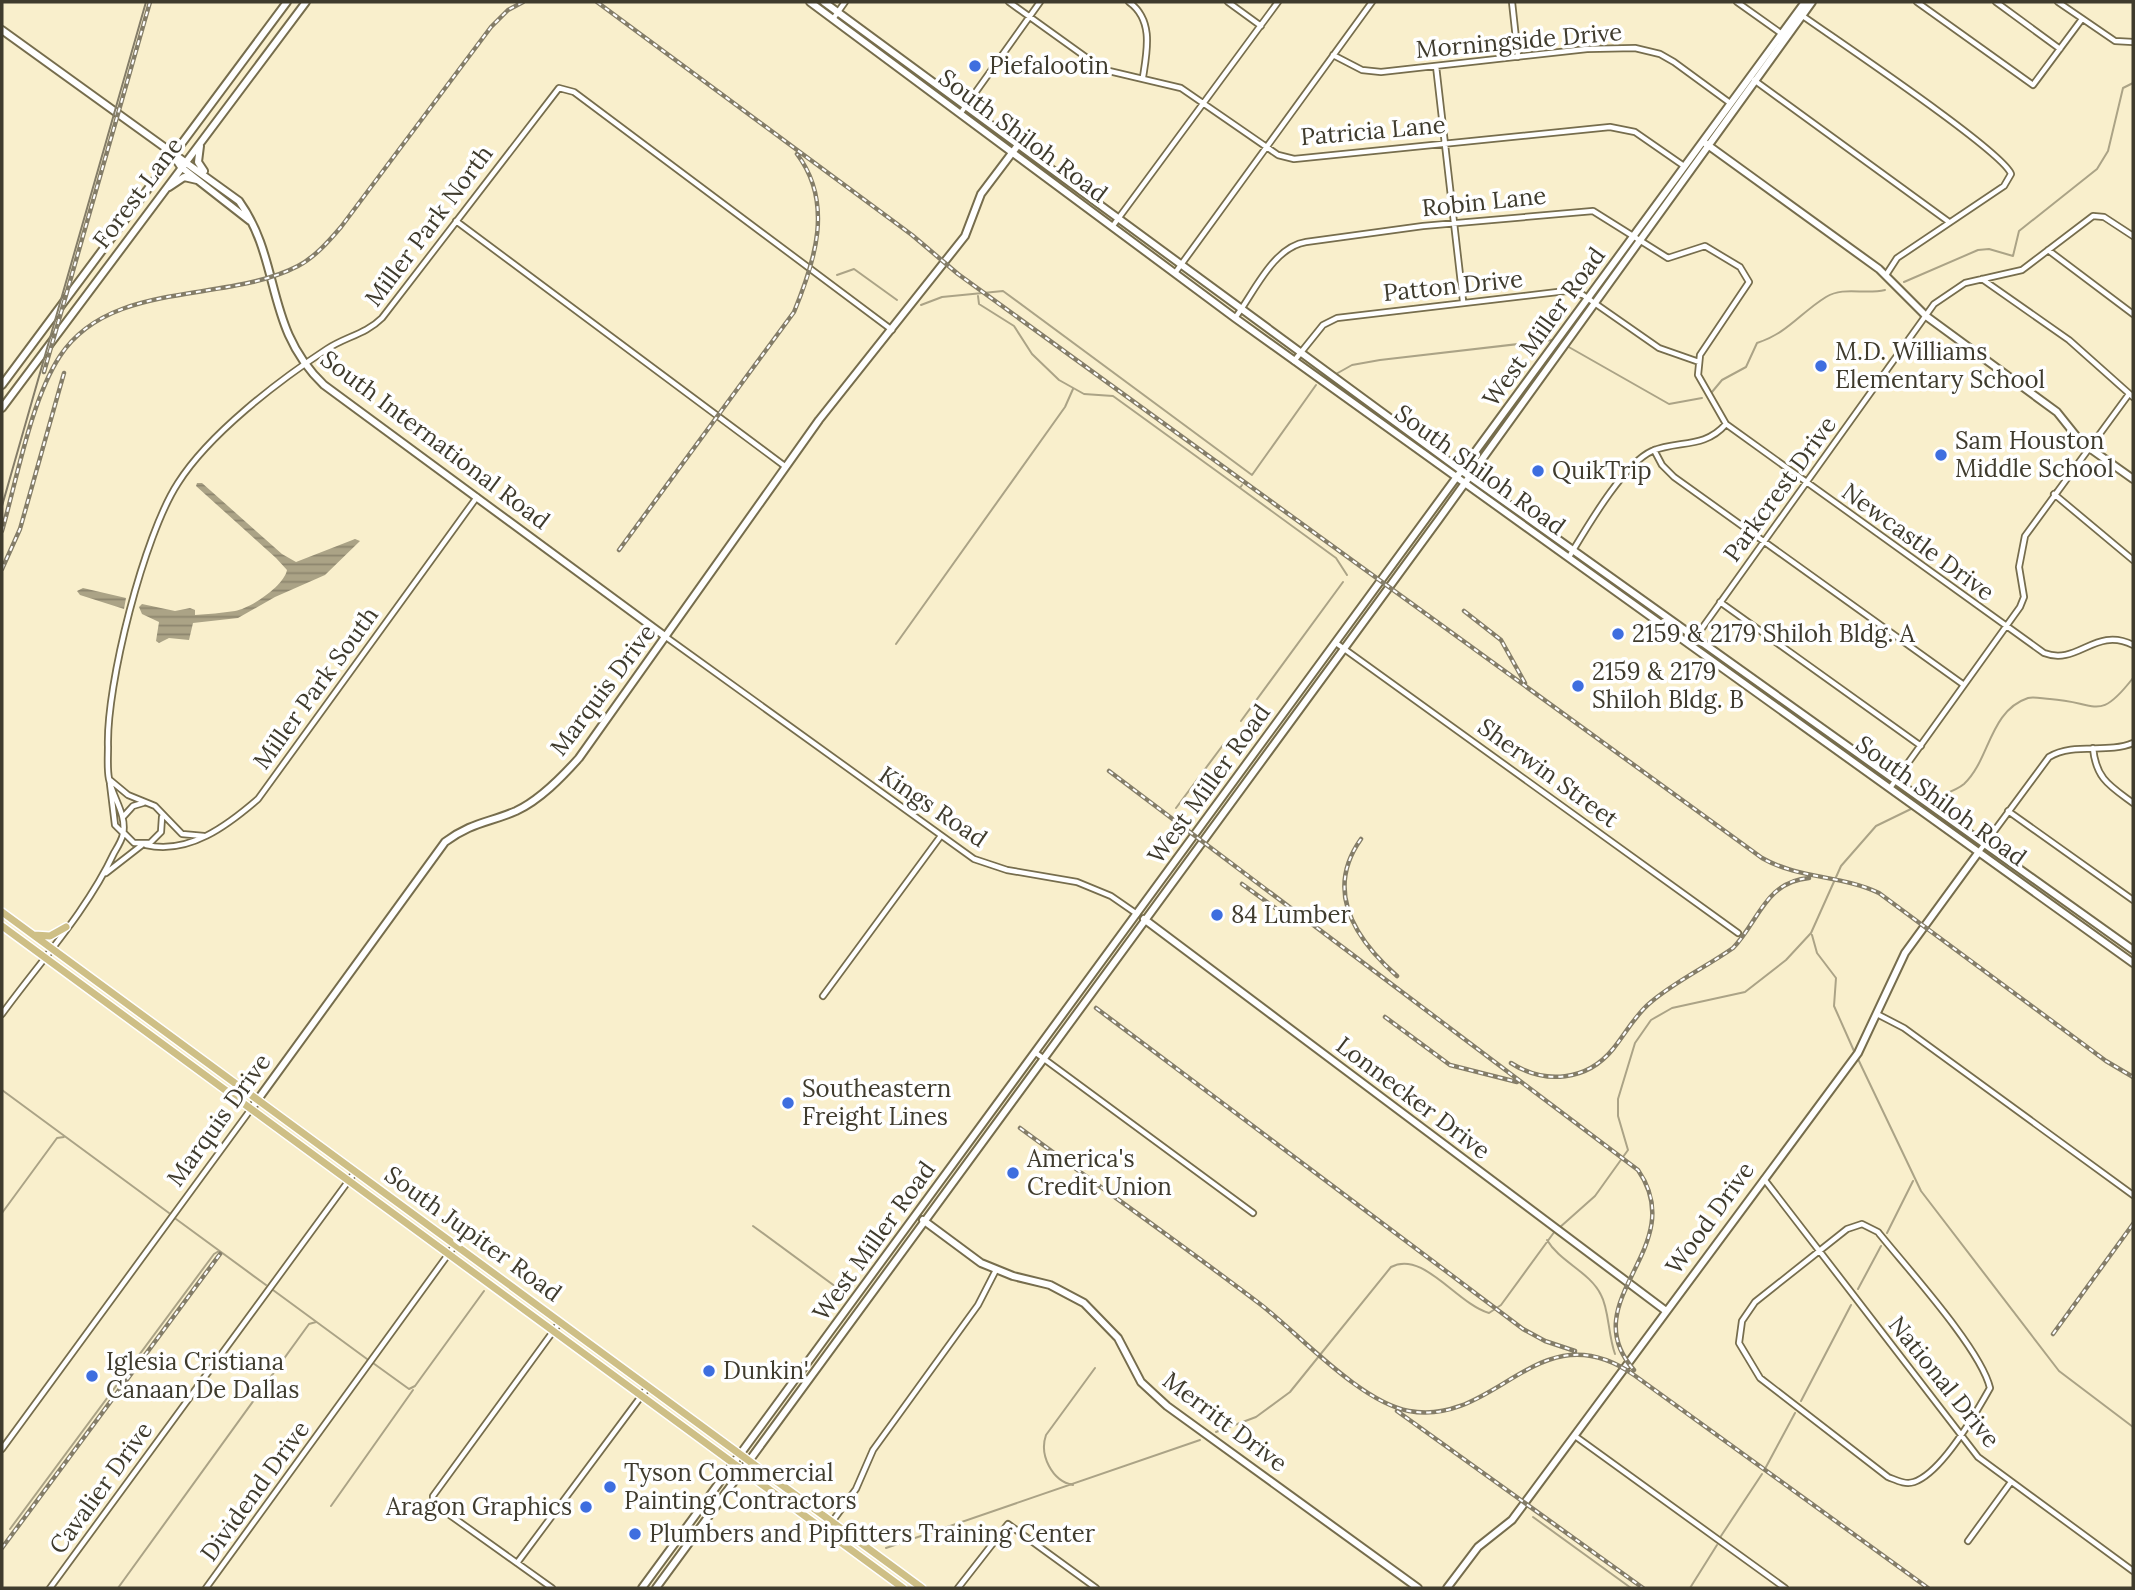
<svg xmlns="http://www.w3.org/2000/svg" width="2135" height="1590" font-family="Lora,serif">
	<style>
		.water { fill: url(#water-rules) }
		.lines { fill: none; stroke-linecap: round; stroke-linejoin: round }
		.stream { stroke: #aba386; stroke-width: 2 }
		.street-casing { stroke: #766d4d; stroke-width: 8 }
		.secondary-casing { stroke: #766d4d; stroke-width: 10 }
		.primary-casing { stroke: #fff; stroke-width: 10 }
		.street { stroke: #fff; stroke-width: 4.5 }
		.secondary { stroke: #fff; stroke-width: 6 }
		.primary { stroke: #cebf86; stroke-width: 7 }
		.tram { stroke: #847d68; stroke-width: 2 }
		.rail-casing { stroke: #847d68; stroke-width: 4.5 }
		.rail { stroke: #fff; stroke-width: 2; stroke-dasharray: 5; stroke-linecap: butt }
		.poi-dot { fill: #3e6edf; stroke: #fff; stroke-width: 2.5 }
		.labels { text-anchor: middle; stroke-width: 7; stroke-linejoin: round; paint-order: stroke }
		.street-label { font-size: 24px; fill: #3f3b2d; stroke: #fff }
		.poi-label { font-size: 24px; fill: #3f3b2d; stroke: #fff; text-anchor: start }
	</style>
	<defs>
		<pattern id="water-rules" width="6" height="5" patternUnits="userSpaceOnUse" patternTransform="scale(1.75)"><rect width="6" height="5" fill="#aba386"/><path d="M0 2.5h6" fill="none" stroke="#8d866e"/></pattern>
	</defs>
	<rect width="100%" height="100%" fill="#f9efcc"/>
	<path class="water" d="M197,483H202L282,554L296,562L355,539L360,541L325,575L275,597L238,618L193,623L189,640L169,638L159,643L156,641L159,622L142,614L139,607L142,604L175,611L190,608L195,610V615C208,614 222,613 235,611C251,608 284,586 287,570L276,558L196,486Z
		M83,588L126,598L124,609L80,595L77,591Z"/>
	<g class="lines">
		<path class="stream" d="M837,275L854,269L897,300
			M1904,282L1978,250L1989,249L2013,256L2019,231L2097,169L2108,151L2123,88L2133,83
			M978,296L979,304L1014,326L1032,354L1059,380L1084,394L1113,396L1240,488
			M921,305L942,297L1003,291L1252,475L1316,385
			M1567,346L1669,404L1702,398
			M1336,374L1352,365L1380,360L1553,340
			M1712,392L1722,380L1746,367L1757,343C1788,333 1800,313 1826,297C1844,286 1864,295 1885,290
			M1242,485L1240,488L1336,558L1347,575
			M896,644L1065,407L1073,389
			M1241,721L1343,582
			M1930,800C1941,795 1956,791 1964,784C1990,760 1989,711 2028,698C2034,696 2044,699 2050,699C2098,702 2098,723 2133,678
			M1176,808L1223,745
			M1812,935L1817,953L1836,978L1834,1006L1854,1051
			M1858,1059L1921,1191L2059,1371L2133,1427
			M2,1090L169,1213
			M2,1213L57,1138L64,1137
			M176,1219L266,1285
			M753,1226L847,1295
			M1559,1228L1595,1196L1628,1150L1618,1116V1099L1635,1043L1651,1020L1672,1008L1745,992L1786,960L1811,933L1841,866L1876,826L1913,808
			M1887,1233L1913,1181
			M1547,1240C1560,1262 1590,1272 1601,1295C1609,1309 1608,1335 1615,1354
			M1858,1289L1881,1246
			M273,1290L367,1359
			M373,1363L409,1389L415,1386L484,1291
			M1801,1401L1851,1305
			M1216,1432L1256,1417L1290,1392L1391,1267C1423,1250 1456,1303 1489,1313L1501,1305L1555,1231
			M1766,1467L1795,1413
			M1073,1485C1052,1481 1039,1455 1046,1435L1095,1368
			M331,1506L413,1390
			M1533,1517L1631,1588
			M10,1529L214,1254L219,1251
			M1721,1536L1762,1474
			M886,1548L1200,1440
			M118,1588L309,1324L316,1322
			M1690,1588L1717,1545"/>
		<g class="street-casing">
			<path id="street" d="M1009,2L1094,63L1109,71L1181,88L1278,155L1294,159L1610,127L1635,132L1684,166
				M1129,2C1154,20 1147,51 1143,77
				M1228,2L1261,26
				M1512,2L1518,57
				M1737,2L1782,34
				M1917,2L2033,85L2082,19
				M1996,2L2060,49
				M2058,2L2115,41L2133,42
				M1800,14C1832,37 2003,151 2011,174L2004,186L1897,258L1886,275
				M833,19L845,2
				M1333,55L1362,70L1381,72L1587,49L1635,48L1660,54L1674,62L1730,103
				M1436,66L1463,301
				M1754,80L1949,222
				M960,114L1040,2
				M456,221L786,467
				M1112,227L1278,2
				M2048,250L2133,314
				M1175,273L1372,2
				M1982,279L2069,340L2133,397
				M1235,318C1254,293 1273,247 1306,242L1423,226L1593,211L1668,258L1705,246L1740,267L1749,282L1700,355L1698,375L1726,424L2044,653C2078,666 2095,626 2133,645
				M1294,361L1323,325L1337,318L1566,291L1583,295L1659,348L1699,362
				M1654,450L1662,465L1674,477L1964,685
				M2054,494L2133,560
				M1569,557C1586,529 1623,464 1652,451C1679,440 1704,449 1726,424
				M1720,602L1921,746
				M666,637L974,859L1007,870L1077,882L1111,896L1137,914
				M1336,643L1738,933
				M1690,645L1934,304L1965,283L2022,270L2093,216L2104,217L2133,236
				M2093,748C2096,779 2110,786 2133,803
				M110,780L128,795L155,806L182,834L204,836
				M110,784L115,825L122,832
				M1890,788L2020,607L2024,597L2019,567L2025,536L2129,394
				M2008,811L2133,900
				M123,817L133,806L143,803
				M124,833L134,843H150L161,832L162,817
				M146,845C189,855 228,825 258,799L477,497
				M1978,853L2049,757C2074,742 2107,754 2133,743
				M106,873L142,845
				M823,996L940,837
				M2,1014C39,963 87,911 114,853C117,848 122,840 123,834C127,815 113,798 109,779C107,769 108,758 108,747C106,685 144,535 178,483C209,434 278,381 327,349C345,337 366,334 382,318L559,88L574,92L892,330
				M1877,1014L1904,1028L2133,1195
				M1036,1053L1253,1213
				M1764,1179L1978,1457L2133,1571
				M1862,1224L1878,1232C1906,1267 1981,1349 1990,1388C1976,1413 1941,1473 1914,1482C1905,1485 1896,1480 1888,1477L1760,1378L1739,1343L1742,1321L1755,1302L1847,1229Z
				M1575,1436L1785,1588
				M2,1449L251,1109
				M826,1530L856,1489L873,1450L978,1305L996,1270
				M1968,1541L2011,1482
				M517,1563L648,1387
				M50,1588L355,1172
				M206,1588L455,1245
				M552,1588L433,1503V1496L560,1322
				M958,1588L1008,1524L1096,1588"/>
		</g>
		<g class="secondary-casing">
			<path id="secondary" d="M810,2L1235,318L2133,963
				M824,2L1462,471L2133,950
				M2,30L239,201C282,261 264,328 324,385L666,637
				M1705,143L1879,269L1926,316L2057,412L2081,442L2133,479
				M200,146L198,162L204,171
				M173,155L181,167L250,221
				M169,187L184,177L197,180
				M2,385L287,2
				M2,408L306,2
				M1144,919L1666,1311
				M251,1109L445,842C472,822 488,823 516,811C540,800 562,777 579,758L819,420L965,236L981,194L1018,145
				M923,1220L981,1263L1013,1276L1050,1285L1084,1303L1118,1338L1141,1382L1167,1406L1418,1588
				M642,1588L1805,2
				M656,1588L1439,519L1812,2
				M1447,1588L1478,1547L1512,1520L1858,1053L1905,953L1978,853"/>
		</g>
		<g class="primary-casing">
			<path id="primary" d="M2,912L922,1588
				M2,926L903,1588
				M34,935L50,936L66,927"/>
		</g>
		<use href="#street" class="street"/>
		<use href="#secondary" class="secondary"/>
		<use href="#primary" class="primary"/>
		<path class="tram" d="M2,506L146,2"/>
		<g class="rail-casing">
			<path id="rail" d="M597,2L912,235L958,274L1762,858C1799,879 1841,875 1879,893L2106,1061L2133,1077
				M44,372L150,2
				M2,531C17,479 31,400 60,356C111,279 225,304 298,266C315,257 329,241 341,227L491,27L508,10L523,2
				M619,550L794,312C815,261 834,203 797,154
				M2,569L20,529L64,373
				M1464,611L1501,640L1525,683
				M1109,771L1638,1170C1692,1248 1572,1300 1634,1370
				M1361,839C1324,891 1355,939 1397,976
				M1242,884L1278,910L1297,918
				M1096,1008L1523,1329L1545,1341L1575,1351
				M1385,1017L1450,1065L1517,1082
				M1511,1063C1545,1085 1587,1081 1613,1049C1626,1033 1635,1015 1651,1002C1676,981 1706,967 1733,948C1759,921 1765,882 1809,878
				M1020,1128C1100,1187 1181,1244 1260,1304C1299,1334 1360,1402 1409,1411C1497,1427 1539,1309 1634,1375L1928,1588
				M2053,1334L2133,1224
				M1397,1411L1643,1588
				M2,1548L220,1254"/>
		</g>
		<use href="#rail" class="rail"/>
	</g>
	<g class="poi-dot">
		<circle cx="975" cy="66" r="7"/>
		<circle cx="1821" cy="366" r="7"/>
		<circle cx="1941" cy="455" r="7"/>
		<circle cx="1538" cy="471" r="7"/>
		<circle cx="1618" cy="634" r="7"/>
		<circle cx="1578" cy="686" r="7"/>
		<circle cx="1217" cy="915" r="7"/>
		<circle cx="788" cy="1103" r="7"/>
		<circle cx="1013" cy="1173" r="7"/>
		<circle cx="709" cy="1371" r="7"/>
		<circle cx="92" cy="1376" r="7"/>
		<circle cx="610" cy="1487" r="7"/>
		<circle cx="586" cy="1507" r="7"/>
		<circle cx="635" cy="1534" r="7"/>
	</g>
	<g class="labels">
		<g class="street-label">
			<text transform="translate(1519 41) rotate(-5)" y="8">Morningside Drive</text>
			<text transform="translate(1373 131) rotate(-5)" y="8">Patricia Lane</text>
			<text transform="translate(1023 136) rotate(37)" y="8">South Shiloh Road</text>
			<text transform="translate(138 193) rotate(-53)" y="8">Forest Lane</text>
			<text transform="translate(1484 202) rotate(-6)" y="8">Robin Lane</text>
			<text transform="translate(429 226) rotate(-53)" y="8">Miller Park North</text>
			<text transform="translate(1453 286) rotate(-6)" y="8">Patton Drive</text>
			<text transform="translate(1544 327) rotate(-54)" y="8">West Miller Road</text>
			<text transform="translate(435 440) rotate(37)" y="8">South International Road</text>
			<text transform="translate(1480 470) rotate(36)" y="8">South Shiloh Road</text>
			<text transform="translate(1780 489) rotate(-54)" y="8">Parkcrest Drive</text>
			<text transform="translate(1918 542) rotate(36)" y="8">Newcastle Drive</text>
			<text transform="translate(316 688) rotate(-54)" y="8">Miller Park South</text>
			<text transform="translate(603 690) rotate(-53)" y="8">Marquis Drive</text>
			<text transform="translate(1548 773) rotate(36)" y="8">Sherwin Street</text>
			<text transform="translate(1209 784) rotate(-54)" y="8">West Miller Road</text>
			<text transform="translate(1941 801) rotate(36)" y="8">South Shiloh Road</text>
			<text transform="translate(933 807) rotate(34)" y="8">Kings Road</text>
			<text transform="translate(1413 1098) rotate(37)" y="8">Lonnecker Drive</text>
			<text transform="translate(219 1120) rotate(-54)" y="8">Marquis Drive</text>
			<text transform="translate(1710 1218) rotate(-54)" y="8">Wood Drive</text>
			<text transform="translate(473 1234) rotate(36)" y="8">South Jupiter Road</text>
			<text transform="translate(874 1241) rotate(-54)" y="8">West Miller Road</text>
			<text transform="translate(1944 1382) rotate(51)" y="8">National Drive</text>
			<text transform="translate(1225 1422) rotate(37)" y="8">Merritt Drive</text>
			<text transform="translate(101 1488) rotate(-54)" y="8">Cavalier Drive</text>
			<text transform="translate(255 1491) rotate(-54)" y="8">Dividend Drive</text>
		</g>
		<g class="poi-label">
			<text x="989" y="74">Piefalootin</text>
			<text x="1835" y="360">M.D. Williams<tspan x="1835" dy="28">Elementary School</tspan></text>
			<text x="1955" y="449">Sam Houston<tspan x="1955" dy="28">Middle School</tspan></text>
			<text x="1552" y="479">QuikTrip</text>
			<text x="1632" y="642">2159 &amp; 2179 Shiloh Bldg. A</text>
			<text x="1592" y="680">2159 &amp; 2179<tspan x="1592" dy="28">Shiloh Bldg. B</tspan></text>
			<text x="1231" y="923">84 Lumber</text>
			<text x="802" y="1097">Southeastern<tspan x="802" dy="28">Freight Lines</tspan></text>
			<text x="1027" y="1167">America's<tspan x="1027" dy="28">Credit Union</tspan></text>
			<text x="106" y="1370">Iglesia Cristiana<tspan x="106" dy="28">Canaan De Dallas</tspan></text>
			<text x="723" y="1379">Dunkin'</text>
			<text x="624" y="1481">Tyson Commercial<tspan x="624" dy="28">Painting Contractors</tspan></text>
			<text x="572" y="1515" text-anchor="end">Aragon Graphics</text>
			<text x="649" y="1542">Plumbers and Pipfitters Training Center</text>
		</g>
	</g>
	<rect width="2135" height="1590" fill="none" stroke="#3f3b2d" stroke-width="7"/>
</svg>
